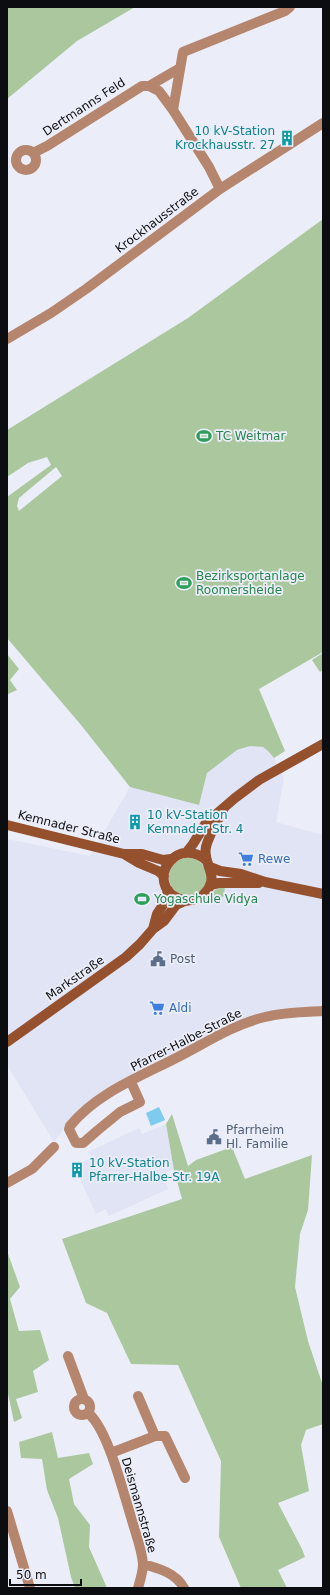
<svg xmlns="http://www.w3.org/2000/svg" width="330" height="1595" font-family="'DejaVu Sans',sans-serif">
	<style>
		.built { fill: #e0e4f5 }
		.green { fill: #abc79e; fill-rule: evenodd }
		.water { fill: #7fcbef }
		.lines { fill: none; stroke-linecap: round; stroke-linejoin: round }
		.street { stroke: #b5856e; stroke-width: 10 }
		.secondary { stroke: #95512e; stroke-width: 10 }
		.labels { text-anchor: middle; stroke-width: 3.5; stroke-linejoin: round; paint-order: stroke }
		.street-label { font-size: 12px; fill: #0c0d10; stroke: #ebeef8 }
		.culture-label { font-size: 12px; fill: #0d838f; stroke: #ebeef8; text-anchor: start }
		.leisure-label { font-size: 12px; fill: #27864d; stroke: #ebeef8; text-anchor: start }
		.shop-label { font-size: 12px; fill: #366cbe; stroke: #ebeef8; text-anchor: start }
		.service-label { font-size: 12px; fill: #4e5e75; stroke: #ebeef8; text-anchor: start }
	</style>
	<rect width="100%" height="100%" fill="#ebeef8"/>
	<path class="built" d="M250,746L263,747L268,751L274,758L284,778L276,822L323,835V1006L261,1013L71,1119L54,1142L7,1065V839L90,856L130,787L199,805L207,773L237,750Z
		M166,1124L174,1170L167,1172L169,1181L165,1182L168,1189L109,1216L106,1209L96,1214L77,1173L84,1170L81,1163L91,1158L88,1152L139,1128L142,1134Z"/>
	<path class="green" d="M7,7H135L77,41L7,99Z
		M323,219V652L259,689L285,751L274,758L268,751L263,747L250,746L237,750L207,773L199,805L130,787L81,725L7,638V497L51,465L47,457L28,463L7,477V430L188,318ZM56,467L62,476L19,511L17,506L19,498Z
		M323,653V670L320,672L312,660Z
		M7,654L19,669L10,680L17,690L8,694L7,692Z
		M169 877a19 19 0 1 1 38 0a19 19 0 1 1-38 0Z
		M225,886L224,896L213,903L207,898L215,890Z
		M172,1114L188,1166L196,1160L232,1147L245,1179L312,1155L308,1210L300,1234L295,1287L308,1341L323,1386V1424L306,1430L301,1445L309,1491L278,1503L302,1549L305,1557L278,1570L287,1588H241L219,1537L221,1461L178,1365L131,1364L107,1313L86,1303L62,1239L182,1199L174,1170L166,1124Z
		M7,1251L20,1287L10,1299L19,1331L40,1330L49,1360L33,1371L38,1392L16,1399L22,1418L14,1422L7,1389Z
		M52,1432L58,1458L89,1453L93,1464L69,1479L74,1504L90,1525L89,1547L107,1588H75L71,1577L58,1518L47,1490L42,1459L21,1458L19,1442Z"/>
	<path class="water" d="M159,1107L165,1120L151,1126L146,1113Z"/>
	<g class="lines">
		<path class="street" d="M149,86L159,91L173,110
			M16 160a10 10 0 1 1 20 0a10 10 0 1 1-20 0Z
			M33,153L47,146L142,86H149L180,68
			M220,189L209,167L173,110L183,52L285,11L290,7
			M7,339L51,313L86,289L220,189L323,123
			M131,1082L140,1102L120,1112L98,1130L83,1143H76L69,1129L70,1126C98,1092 142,1076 180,1056C207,1042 235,1024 265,1017C284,1012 304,1012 323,1011
			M7,1183L32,1169L54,1147
			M68,1356L84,1399
			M138,1396L155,1436
			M74 1407a8 8 0 1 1 16 0a8 8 0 1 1-16 0Z
			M88,1413C108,1429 123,1492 131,1517C135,1532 142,1549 143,1564C143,1572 140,1581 138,1588
			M111,1453L155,1436H165L185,1478
			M7,1511L30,1588
			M143,1564C158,1568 176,1573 184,1588"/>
		<path class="secondary" d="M7,825L124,854H142L163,860L171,859
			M186,853L193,844L206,823L235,798L259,780L323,744
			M124,854L139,863L158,871L164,876
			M207,861C180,836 148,874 172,895C178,899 185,902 192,900C197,899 202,897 205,893C221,876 202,864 206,847C208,837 219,818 224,808
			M210,867L220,871L241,874L265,882L323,894
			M210,885L219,883H259
			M153,929L157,914L163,905L168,890
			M7,1042L126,957L140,944L153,929L164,921L176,905L185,901"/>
	</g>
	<defs>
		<g id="building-bare" transform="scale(1.2)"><path d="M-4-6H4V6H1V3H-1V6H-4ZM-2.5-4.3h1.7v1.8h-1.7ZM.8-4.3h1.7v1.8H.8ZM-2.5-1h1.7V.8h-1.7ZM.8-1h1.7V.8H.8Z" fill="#0f9aa8" stroke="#ebeef8" stroke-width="2.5" paint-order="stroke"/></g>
		<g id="stadium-bare" transform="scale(1.2)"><path d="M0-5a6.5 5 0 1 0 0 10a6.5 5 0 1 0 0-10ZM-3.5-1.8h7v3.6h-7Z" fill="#2e9e5b" stroke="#ebeef8" stroke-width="2.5" paint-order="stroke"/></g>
		<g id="supermarket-bare" transform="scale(1.2)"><path d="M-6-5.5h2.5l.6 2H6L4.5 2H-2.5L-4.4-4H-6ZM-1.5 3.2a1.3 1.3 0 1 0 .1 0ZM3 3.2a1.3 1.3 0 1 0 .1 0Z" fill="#3f7fe0" stroke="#ebeef8" stroke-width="2.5" paint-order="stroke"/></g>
		<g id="civic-bare" transform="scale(1.2)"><path d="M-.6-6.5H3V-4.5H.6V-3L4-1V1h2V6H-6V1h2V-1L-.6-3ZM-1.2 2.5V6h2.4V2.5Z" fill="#5c6f8a" stroke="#ebeef8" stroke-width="2.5" paint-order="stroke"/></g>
	</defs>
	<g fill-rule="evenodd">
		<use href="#building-bare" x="287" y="138"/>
		<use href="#stadium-bare" x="204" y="436"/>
		<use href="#stadium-bare" x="184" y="583"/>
		<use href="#building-bare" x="135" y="822"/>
		<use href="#supermarket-bare" x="246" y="859"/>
		<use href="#stadium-bare" x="142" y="899"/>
		<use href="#civic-bare" x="158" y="959"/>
		<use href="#supermarket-bare" x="157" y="1008"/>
		<use href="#civic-bare" x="214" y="1137"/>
		<use href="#building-bare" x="77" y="1170"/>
	</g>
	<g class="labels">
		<g class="street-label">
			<text transform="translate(84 107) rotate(-33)" y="4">Dertmanns Feld</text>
			<text transform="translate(157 220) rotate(-37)" y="4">Krockhausstraße</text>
			<text transform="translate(69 827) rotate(14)" y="4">Kemnader Straße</text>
			<text transform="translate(75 978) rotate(-35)" y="4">Markstraße</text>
			<text transform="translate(186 1040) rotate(-27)" y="4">Pfarrer-Halbe-Straße</text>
			<text transform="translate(139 1505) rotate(74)" y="4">Deismannstraße</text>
		</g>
		<g class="culture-label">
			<text x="275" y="135" text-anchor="end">10 kV-Station<tspan x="275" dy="14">Krockhausstr. 27</tspan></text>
			<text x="147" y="819">10 kV-Station<tspan x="147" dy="14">Kemnader Str. 4</tspan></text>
			<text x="89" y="1167">10 kV-Station<tspan x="89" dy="14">Pfarrer-Halbe-Str. 19A</tspan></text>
		</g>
		<g class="leisure-label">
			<text x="216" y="440">TC Weitmar</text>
			<text x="196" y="580">Bezirksportanlage<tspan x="196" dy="14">Roomersheide</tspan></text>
			<text x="154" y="903">Yogaschule Vidya</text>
		</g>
		<g class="shop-label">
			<text x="258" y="863">Rewe</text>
			<text x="169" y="1012">Aldi</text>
		</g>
		<g class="service-label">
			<text x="170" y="963">Post</text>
			<text x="226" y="1134">Pfarrheim<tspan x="226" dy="14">Hl. Familie</tspan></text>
		</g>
	</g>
	<rect width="330" height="1595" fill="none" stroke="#0c0d10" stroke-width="16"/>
	<path d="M10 1579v6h71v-6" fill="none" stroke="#0c0d10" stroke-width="2"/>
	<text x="16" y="1579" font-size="12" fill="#0c0d10" stroke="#ebeef8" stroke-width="3" paint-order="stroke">50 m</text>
</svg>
